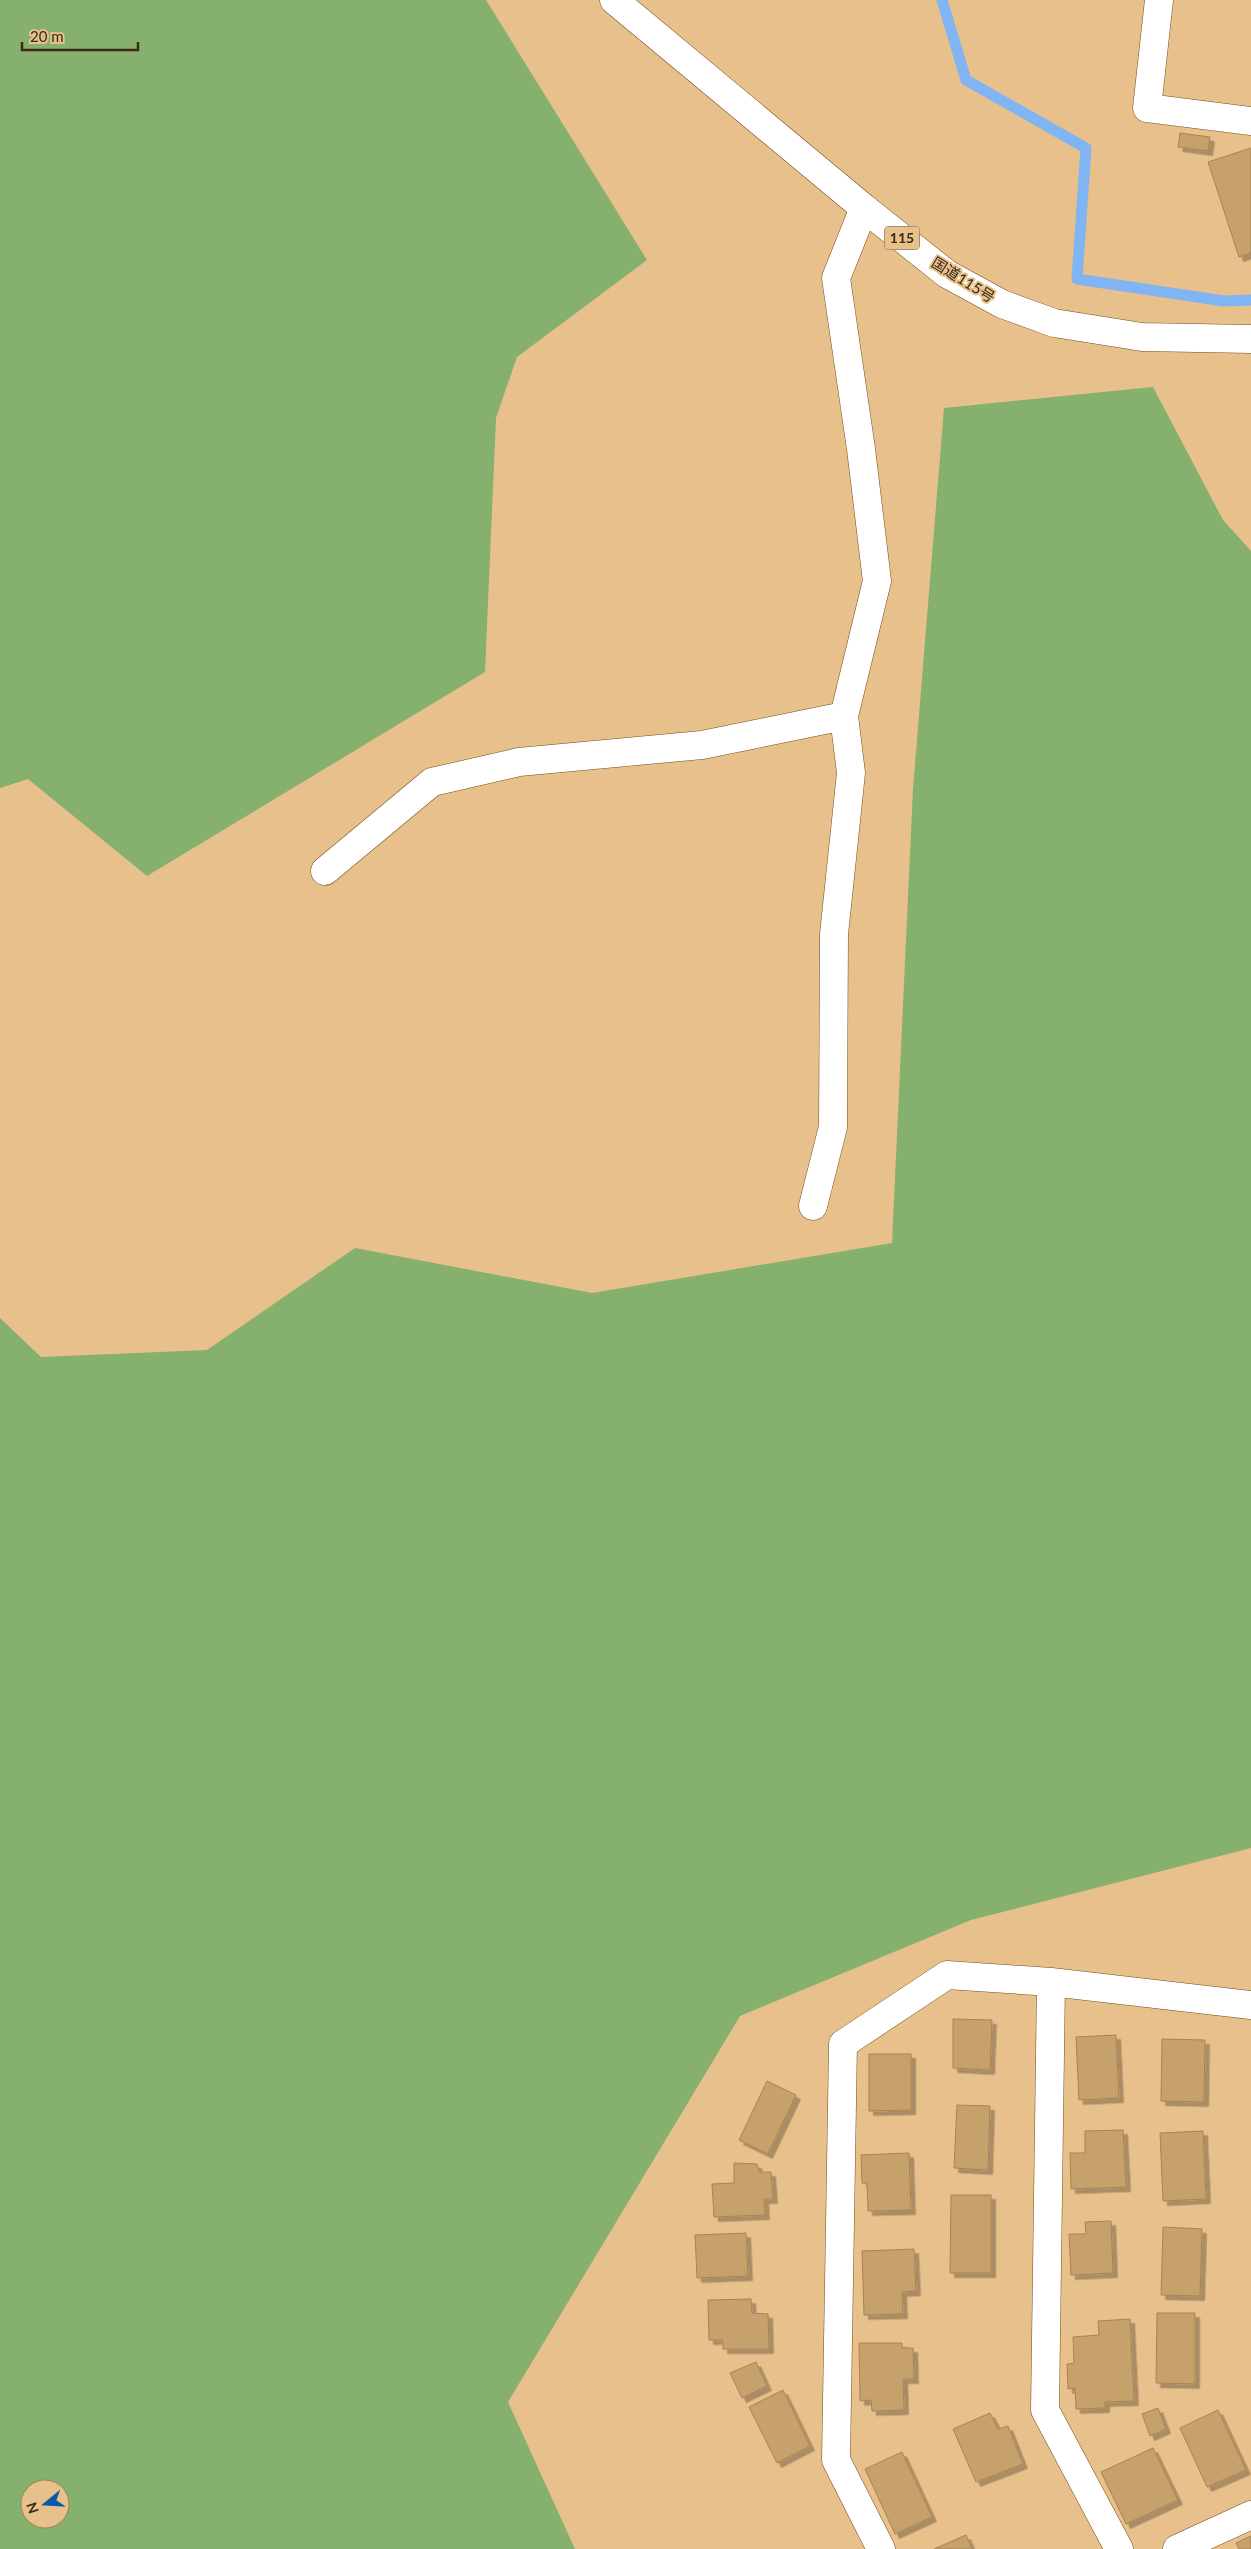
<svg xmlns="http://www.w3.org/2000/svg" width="1251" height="2549" font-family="Lato,'Noto Sans JP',sans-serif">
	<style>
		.green { fill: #86b06d; fill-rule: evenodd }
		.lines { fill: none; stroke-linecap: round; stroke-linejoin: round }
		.stream { stroke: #81b4f3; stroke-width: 11 }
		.building { fill: #c7a16c; stroke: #a9834f; filter: url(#shadow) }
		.minor-casing { stroke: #714e17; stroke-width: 29 }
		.highway-casing { stroke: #714e17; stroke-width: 29 }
		.minor { stroke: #fff; stroke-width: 28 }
		.highway { stroke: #fff; stroke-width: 28 }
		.labels { text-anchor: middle; stroke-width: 4; stroke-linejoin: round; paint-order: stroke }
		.shield { fill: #e8c08b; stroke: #6e5738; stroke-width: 1 }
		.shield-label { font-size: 14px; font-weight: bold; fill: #392a14 }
		.street-label { font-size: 15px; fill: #392a14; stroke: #e8c08b }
	</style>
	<defs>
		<filter id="shadow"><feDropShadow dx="4.5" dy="4.5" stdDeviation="0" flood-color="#0004"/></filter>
	</defs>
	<rect width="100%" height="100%" fill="#e8c08b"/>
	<path class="green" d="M0,0H486L647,260L517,357L496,418L485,672L147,876L28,779L0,788Z
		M1153,387L1223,520L1251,551V1848L971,1920L740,2016L508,2402L575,2549H0V1318L41,1357L207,1350L355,1248L592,1293L892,1243L913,789L944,408ZM30,2489H60V2519H30Z"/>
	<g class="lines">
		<path class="stream" d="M942,0L966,80L1086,148L1077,279L1224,301L1251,300"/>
	</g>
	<path class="building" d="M1180,133L1210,137L1208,151L1178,147Z
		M1251,148V253L1239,257L1208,162Z
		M953,2019L992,2020L990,2070L953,2068Z
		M1116,2035L1119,2098L1079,2100L1076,2037Z
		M1162,2039L1205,2040L1204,2102L1161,2101Z
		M869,2054H911V2110L869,2111Z
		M767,2081L796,2095L768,2154L739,2140Z
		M957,2105L990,2106L988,2170L954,2168Z
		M1123,2130L1126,2187L1071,2189L1070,2153H1085V2131Z
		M1203,2131L1206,2199L1163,2201L1160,2133Z
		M909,2153L911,2210L868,2211L867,2183H862L861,2155Z
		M734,2163L757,2164L759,2172H771L773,2199H764L765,2215L714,2217L712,2184L734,2183Z
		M951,2195H991V2273H950Z
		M1111,2221L1113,2273L1071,2275L1069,2234H1086L1085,2222Z
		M1163,2227L1202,2229L1200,2296L1161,2295Z
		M746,2233L748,2276L697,2278L695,2235Z
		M914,2249L916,2291L902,2292L903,2314L864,2315L862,2251Z
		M751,2299L752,2313L768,2314L769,2349H723V2340H709L708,2300Z
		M1157,2313H1195V2384L1156,2383Z
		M1130,2319L1134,2401L1105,2402V2408L1076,2409L1075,2388L1068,2389L1067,2364L1074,2363L1073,2337L1099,2335L1098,2321Z
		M859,2343H902V2348H913L914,2379H903L904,2410L872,2411L871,2400L860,2401Z
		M756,2362L767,2386L742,2398L730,2373Z
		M783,2390L810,2446L777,2463L749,2407Z
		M1158,2408L1166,2429L1150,2436L1142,2414Z
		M1218,2410L1246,2470L1207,2487L1180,2428Z
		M990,2413L998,2429L1008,2426L1023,2464L976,2482L953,2429Z
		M1153,2448L1178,2500L1126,2524L1101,2472Z
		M902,2452L932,2517L895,2534L865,2469Z
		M966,2535L972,2549H934Z
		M1251,2536V2549H1239L1236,2543Z"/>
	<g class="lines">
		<g class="minor-casing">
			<path id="minor" d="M1159,0L1147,108L1251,121
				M325,871L432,782L519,762L702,745L844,716
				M813,1206L833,1127L834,934L851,773L844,716L877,581L861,449L836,278L864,208
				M1051,1982L1045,2410L1119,2549
				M881,2549L836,2460L843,2044L947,1975L1051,1982L1251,2005
				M1177,2549L1251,2515"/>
		</g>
		<g class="highway-casing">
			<path id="highway" d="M614,0L864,208L947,274L1002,304L1054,323L1142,337L1251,339"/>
		</g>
		<use href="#minor" class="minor"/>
		<use href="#highway" class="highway"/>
	</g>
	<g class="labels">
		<rect class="shield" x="884.5" y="226.5" width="35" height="23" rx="4"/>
		<g class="shield-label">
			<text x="902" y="243">115</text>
		</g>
		<g class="street-label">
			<text transform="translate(963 280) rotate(32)" y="5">国道115号</text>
		</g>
	</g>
	<g transform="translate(45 2504) rotate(252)"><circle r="24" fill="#e8c08b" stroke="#a2845b"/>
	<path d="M0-4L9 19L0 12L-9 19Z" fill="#0c59a8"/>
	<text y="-8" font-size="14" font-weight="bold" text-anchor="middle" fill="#392a14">N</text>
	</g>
	<path d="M22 42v8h116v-8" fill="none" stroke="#392a14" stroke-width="2.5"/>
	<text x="30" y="42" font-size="15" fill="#392a14" stroke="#e8c08b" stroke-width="4" paint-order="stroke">20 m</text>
</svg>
